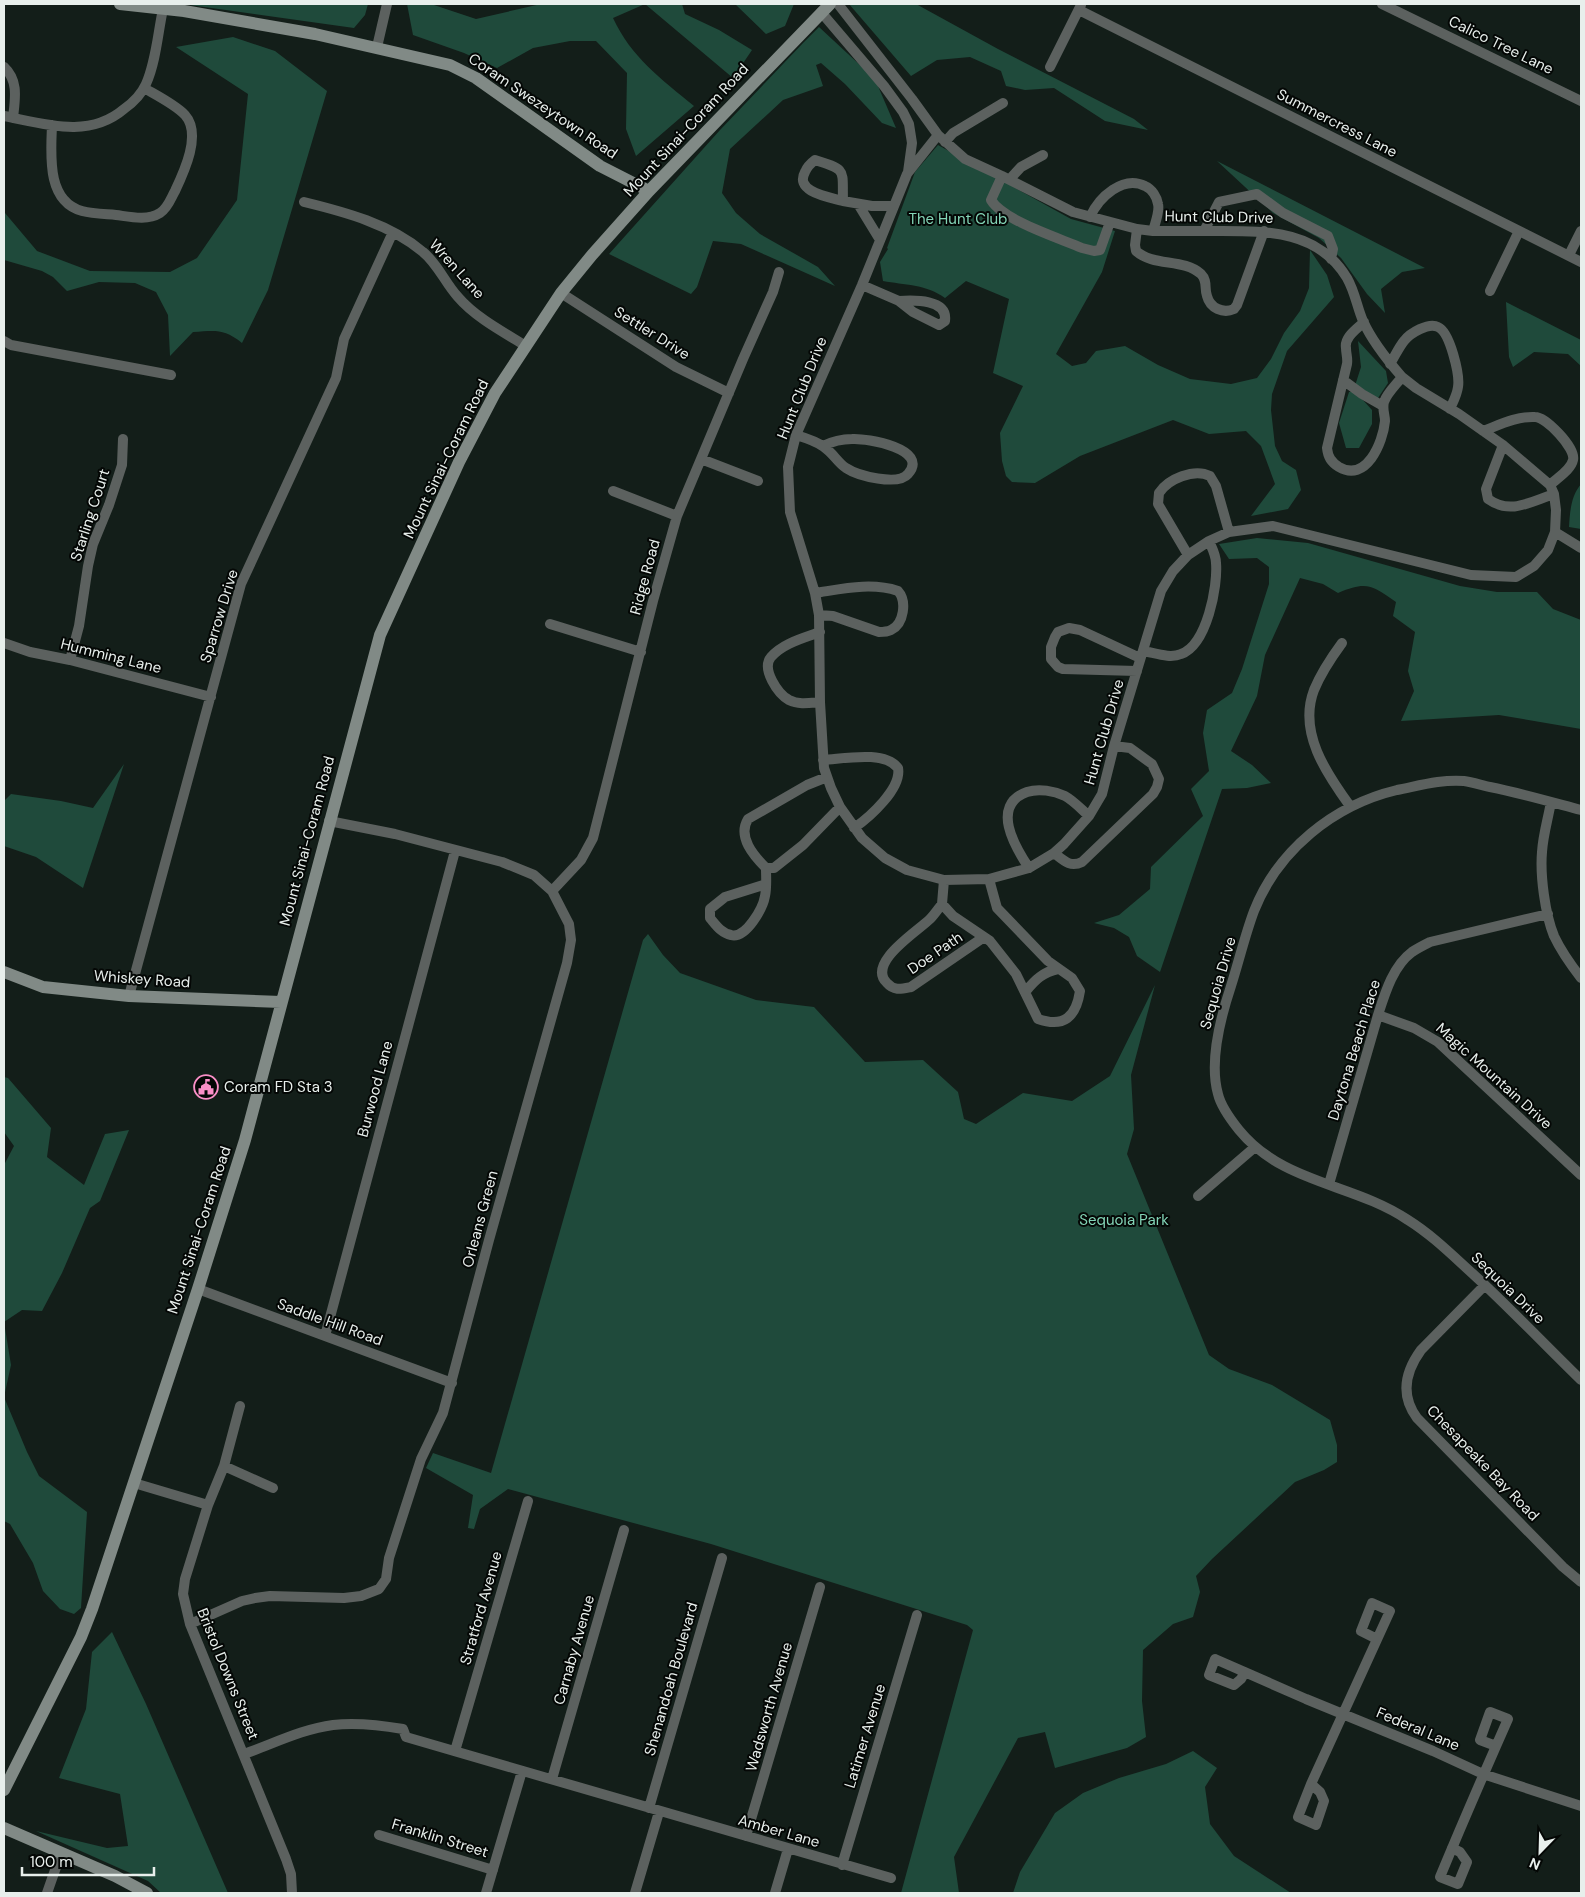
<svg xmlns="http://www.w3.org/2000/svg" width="1585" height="1897" font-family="'DM Sans',sans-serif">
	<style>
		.green { fill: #1f4a3b }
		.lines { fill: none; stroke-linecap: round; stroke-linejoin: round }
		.street { stroke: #5c615f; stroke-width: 10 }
		.secondary { stroke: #818a86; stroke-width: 12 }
		.labels { text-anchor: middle; stroke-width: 4; stroke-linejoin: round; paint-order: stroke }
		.street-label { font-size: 15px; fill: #e8efec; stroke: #040705 }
		.park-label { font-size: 15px; fill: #83d5b7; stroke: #040705 }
		.poi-label { font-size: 15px; fill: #e8efec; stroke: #040705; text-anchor: start }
	</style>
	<rect width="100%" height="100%" fill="#131e19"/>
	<path class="green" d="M183,4H368L365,15L354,28Z
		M407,4H431L476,19L541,4H682L685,14L719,30L752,50L733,78L645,4L613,18C631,57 661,79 694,106L636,156L626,129L627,73L596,41H570L533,48L497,68L464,53L413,35Z
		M735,4H794L785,26L766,34Z
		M849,4H916L998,49L1134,119L1148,130L1105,121L1054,88L1025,90L1006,86L1001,71L970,57L937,60L911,76Z
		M819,27L875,79L896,128L882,123L845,84L821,63L816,65L823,86L783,100L730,149L722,193L736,213L760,234L818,267L835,286L741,244L713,241L697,287L691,294L609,254L720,130L804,42Z
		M233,37L275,51L327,91L268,290L242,343C223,328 215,331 193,332L170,356L168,315L156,292L135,283L99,282L67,291L53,277L42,271L4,260V203L5,213L37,251L90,271L170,272L197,258L237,200L248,94L176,47Z
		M938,145L1071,219L1115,231L1102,272L1056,354L1072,366L1086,363L1096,351L1125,346L1158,365L1190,379L1231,384L1257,378L1271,359L1284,333L1300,311L1309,288L1310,250L1327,275L1334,297L1287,351L1272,394L1271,410L1275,446L1282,461L1296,470L1301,490L1288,509L1251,516L1275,484L1261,446L1246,431L1209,434L1173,420L1080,456L1035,483L1012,482L1006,476L1002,461L1000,433L1023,386L993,373L1009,299L966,281L945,298C926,284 904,285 883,281L880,262L888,249L887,248L915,172Z
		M1217,161L1425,268L1402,272L1381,289L1385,313L1367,294L1341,258L1319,238L1273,213Z
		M1506,302L1581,340V366L1568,354L1534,352L1513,367L1509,357Z
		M1358,341L1386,371L1388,383L1378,398L1362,399L1372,410V424L1359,448H1346L1339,423L1349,392H1353L1361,367Z
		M1581,484V529L1569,527C1570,511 1571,496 1581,484Z
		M1257,538L1308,543L1460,586L1497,592H1537L1553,609L1581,620V729L1499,715L1401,721L1414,691L1408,671L1415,632L1393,616L1396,602C1371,585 1367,581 1338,593L1323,584L1300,578L1265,655L1257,696L1231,751L1252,765L1271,783L1247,788L1222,789L1160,972L1137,956L1129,937L1114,928L1094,923L1119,915L1150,889L1151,867L1203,816L1191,789L1209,771L1203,733L1207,710L1232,693L1242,669L1269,584V567L1257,558L1229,559L1219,544Z
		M124,764L83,888L36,857L4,846V801L11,794L61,801L93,808Z
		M648,934L663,955L680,973L756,1000L814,1007L865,1062L923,1060L958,1092L964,1119L976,1124L1023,1093L1072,1101L1110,1076L1155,985L1131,1075L1134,1129L1127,1154L1209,1355L1229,1369L1272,1385L1330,1420L1337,1445V1462L1324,1470L1295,1482L1212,1559L1196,1576L1200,1592L1193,1617L1173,1624L1143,1650L1142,1701L1146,1737L1127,1748L1055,1768L1045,1732L1018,1738L954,1857L959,1893H901L973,1630L967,1625L711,1544L508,1489L480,1509L474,1529L468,1528L473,1495L426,1468L433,1453L491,1473L643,940Z
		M4,1077L8,1078L51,1128L47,1157L84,1185L105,1134L129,1130L100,1201L90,1208L62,1273L42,1311L22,1310L4,1322L11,1365L4,1397L27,1452L39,1476L87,1512L81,1608L74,1614L60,1609L43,1591L33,1563L10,1524L4,1521V1165L14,1146L4,1132Z
		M112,1632L146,1704L228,1893H161L148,1881L36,1831L107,1848L128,1846L120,1794L59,1778L86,1709L92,1652Z
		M1193,1751L1217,1768L1205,1787L1210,1824L1234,1856L1291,1893H1013L1020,1872L1055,1813L1083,1793L1119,1778L1166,1764Z"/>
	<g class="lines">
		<path class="street" d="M838,4L912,99L938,135L965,159L1002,176L1073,212L1137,229L1153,231C1175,231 1196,231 1218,231C1267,231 1318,230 1347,278C1355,292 1357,307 1363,321C1372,341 1388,361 1402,377L1416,388L1459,414L1503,445L1550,485L1554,494L1556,510L1555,532L1548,550L1534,566L1516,577L1471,575L1273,526L1229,532L1209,541L1188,555L1173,571L1161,591L1114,746L1102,794L1089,816L1064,844L1054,853L1029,868L989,879L944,880L907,870L885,858L862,838L840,807L831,788L824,768L820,702L819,615L815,593L790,512L788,467L796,435L862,285L907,174L938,135
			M1382,4L1581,101
			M1079,10L1581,262
			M821,12L884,86L903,112L909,124L912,143L908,172
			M377,47L387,4
			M4,67C19,81 15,99 13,118
			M1050,67L1081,5
			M4,116C45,124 89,139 124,109C134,102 141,95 146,84C156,62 158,32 163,9
			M52,125C51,154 46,201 82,211C93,214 105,214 116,215C131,217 147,221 160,213C168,208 171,198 175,191C184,172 202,134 185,115C176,105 156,95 144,88
			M945,142L953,133L1003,103
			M1002,176L991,200C1004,221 1059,238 1082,248L1094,251L1100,250L1110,222
			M1010,179L1021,167L1043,155
			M843,201C829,197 794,192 805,172C807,167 811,163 815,160C848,170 842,170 843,201L872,206H894
			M304,202C345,212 390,224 423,252C438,264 445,283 458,297C475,317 503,332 526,346
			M858,204L880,240
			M1090,217C1099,197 1123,175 1145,186C1152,189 1157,197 1158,204C1160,212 1155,223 1153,231
			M1137,229L1135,245L1136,251C1154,267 1183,258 1201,274C1208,281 1204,288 1207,296C1210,308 1223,314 1234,309L1237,305L1264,231
			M1204,231L1219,202L1257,194L1283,213L1328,236L1333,249L1331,259
			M1569,255L1581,231
			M862,285L899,301L913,312L939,325L945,321C948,299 914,300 899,301
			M1490,291L1519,231
			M561,293L676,367L729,393
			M1364,322C1357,329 1344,337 1346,348C1346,354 1348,358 1347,364L1327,448C1328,457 1331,462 1339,467C1366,483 1383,443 1385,421C1385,415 1382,409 1384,402C1387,393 1396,385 1402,377
			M4,341L11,345L171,375
			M1390,364C1395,356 1399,347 1404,341C1410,333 1429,322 1438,327C1450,332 1460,375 1458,387C1457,395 1453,402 1450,409
			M1343,380L1362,394L1383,406
			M1483,431C1499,425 1517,416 1535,417C1546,417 1576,448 1573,460C1571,470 1557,478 1550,485
			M796,435C806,438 816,441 824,447C833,453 838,463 846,468C858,476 898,486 908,474C930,449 867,438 852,439C841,439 833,441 823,446
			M1503,445L1486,489L1488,499C1510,515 1530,502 1554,494
			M701,459L758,481
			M613,491L677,516
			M1555,532L1581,548
			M1188,555L1158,504L1159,493C1168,479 1194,468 1210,476L1216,486L1229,532
			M815,593C842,589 871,582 898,591C907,601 904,624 891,630C887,632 883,632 879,632L833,616L819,615
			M550,624L641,652
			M820,632C804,638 783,643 771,657C761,669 778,694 789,700C799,705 809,703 820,702
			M4,643L30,652L70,660L211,697
			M1342,643C1331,658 1321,673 1314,690C1298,732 1326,773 1350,806
			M1143,651C1155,653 1170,659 1181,654C1207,645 1218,586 1216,563C1216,555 1212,548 1209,541
			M70,660L79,626L88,566L93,544L109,505L122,465L123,439
			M1137,671L1063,669L1058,667L1051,659V647L1055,637L1058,632L1069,628L1080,630L1140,658
			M823,760C843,759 884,750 898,768C902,788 870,817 854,828
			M827,777L807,785L748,819C737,837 754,856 766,868H774L803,845L840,807
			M1551,802C1548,819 1543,835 1542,852C1540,875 1545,914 1554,936C1561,951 1571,965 1581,978
			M1581,810C1551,802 1520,793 1490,787C1481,785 1472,782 1464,781C1442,779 1418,786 1397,790C1334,805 1278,850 1254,911C1245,935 1239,961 1231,986C1221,1016 1209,1062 1218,1094C1221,1107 1231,1120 1239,1130C1283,1184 1353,1183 1408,1220C1432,1235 1452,1255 1473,1274C1510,1308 1545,1345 1581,1380
			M1054,853C1063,860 1070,868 1082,862L1153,794L1157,787L1159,779L1152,764L1130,748L1114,746
			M766,868C766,877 767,887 765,896C763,908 746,939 731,935C721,933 716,925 710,918V909L725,897L766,884
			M1029,868C1015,847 990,805 1027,792C1039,788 1054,791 1065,796C1074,801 1081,809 1089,816
			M552,891L581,860L593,838L653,601L677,516L743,359L773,292L779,272
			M942,904L953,916L990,941L1016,974L1038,1019C1064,1028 1076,1017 1080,991L1072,978L1048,961L997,908L989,879
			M942,904C938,909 934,915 930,919C918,931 866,963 887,983C894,991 901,989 911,987L984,937
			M942,904L944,880
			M1026,991C1035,980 1043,972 1058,969
			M129,996L241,584L336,378L344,339L393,232
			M1378,1015L1414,1028L1438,1042L1581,1175
			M1329,1184L1378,1015C1385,993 1393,966 1412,952C1418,948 1424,945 1430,942L1548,914
			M1198,1196L1255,1147
			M1485,1285L1421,1350C1405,1372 1400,1395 1417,1418L1563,1567L1581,1582
			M198,1289L452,1383
			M325,1336L455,851
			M240,1406L224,1466L208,1505L185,1579L183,1594L190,1624L286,1859L291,1874L292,1893
			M224,1466L273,1488
			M134,1483L208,1505
			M190,1624L242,1601L255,1598L270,1596L344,1598L361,1596L379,1589L386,1579L389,1558L421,1459L443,1413L489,1240L567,963L571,940L569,924L552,891L534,875L502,862L395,834L329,821
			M1245,1672L1241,1679L1234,1685L1209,1675L1215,1659L1306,1699L1433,1751L1483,1774L1581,1806
			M455,1751L528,1501
			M244,1754C273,1744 302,1729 333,1725C357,1722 380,1725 403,1729L406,1737L891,1878
			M552,1779L624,1530
			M1311,1784L1320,1792L1324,1801L1316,1825L1298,1817L1311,1784L1390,1611L1372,1603L1361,1631L1377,1639
			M649,1808L722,1558
			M379,1835L493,1870
			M746,1836L820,1587
			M1452,1848L1460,1852L1467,1862L1458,1884L1440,1877C1462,1824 1485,1771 1508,1719L1490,1712L1480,1740L1496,1746
			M842,1865L917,1615
			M47,1893L61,1853
			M486,1893L522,1771
			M635,1893L659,1812
			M775,1893L788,1849"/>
		<path class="secondary" d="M120,4L184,11L315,34L450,65L476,78L600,166L649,191
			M4,972L43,987L129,996L281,1002
			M4,1790L81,1637L92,1609L198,1289L245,1140L380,635L459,462L495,393L561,293L592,255L649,191L830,4
			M4,1828L115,1876L147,1893"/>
	</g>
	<defs>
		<g id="civic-ring" transform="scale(1.25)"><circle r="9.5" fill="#040705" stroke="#fa8fc7" stroke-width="1.5"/><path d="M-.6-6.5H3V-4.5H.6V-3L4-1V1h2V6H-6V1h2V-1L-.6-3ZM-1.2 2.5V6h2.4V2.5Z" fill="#fa8fc7"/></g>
	</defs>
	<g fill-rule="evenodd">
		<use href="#civic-ring" x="206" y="1087"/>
	</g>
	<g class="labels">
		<g class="street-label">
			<text transform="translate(1501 45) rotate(26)" y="5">Calico Tree Lane</text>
			<text transform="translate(543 106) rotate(34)" y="5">Coram Swezeytown Road</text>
			<text transform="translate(1337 123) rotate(27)" y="5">Summercress Lane</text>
			<text transform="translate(686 130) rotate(-47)" y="5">Mount Sinai-Coram Road</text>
			<text transform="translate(1219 217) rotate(1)" y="5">Hunt Club Drive</text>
			<text transform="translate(457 269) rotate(48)" y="5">Wren Lane</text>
			<text transform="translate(652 333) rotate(32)" y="5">Settler Drive</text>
			<text transform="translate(802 388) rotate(-68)" y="5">Hunt Club Drive</text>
			<text transform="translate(446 459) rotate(-64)" y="5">Mount Sinai-Coram Road</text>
			<text transform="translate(90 515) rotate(-72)" y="5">Starling Court</text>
			<text transform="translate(645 577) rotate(-75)" y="5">Ridge Road</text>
			<text transform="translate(219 616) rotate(-73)" y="5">Sparrow Drive</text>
			<text transform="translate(111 656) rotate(14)" y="5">Humming Lane</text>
			<text transform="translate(1104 732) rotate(-74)" y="5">Hunt Club Drive</text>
			<text transform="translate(307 841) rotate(-75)" y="5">Mount Sinai-Coram Road</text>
			<text transform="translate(935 953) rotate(-34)" y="5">Doe Path</text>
			<text transform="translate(142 979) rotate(4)" y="5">Whiskey Road</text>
			<text transform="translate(1218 983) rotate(-74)" y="5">Sequoia Drive</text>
			<text transform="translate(1354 1050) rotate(-73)" y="5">Daytona Beach Place</text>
			<text transform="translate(1494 1076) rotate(42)" y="5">Magic Mountain Drive</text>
			<text transform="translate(375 1089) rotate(-75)" y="5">Burwood Lane</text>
			<text transform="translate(480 1219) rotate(-75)" y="5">Orleans Green</text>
			<text transform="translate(199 1230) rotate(-72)" y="5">Mount Sinai-Coram Road</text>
			<text transform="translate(1508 1288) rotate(44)" y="5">Sequoia Drive</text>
			<text transform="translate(330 1322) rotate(20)" y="5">Saddle Hill Road</text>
			<text transform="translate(1483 1463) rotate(46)" y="5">Chesapeake Bay Road</text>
			<text transform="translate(481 1608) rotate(-74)" y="5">Stratford Avenue</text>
			<text transform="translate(574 1650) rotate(-74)" y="5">Carnaby Avenue</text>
			<text transform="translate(228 1674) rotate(68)" y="5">Bristol Downs Street</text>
			<text transform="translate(671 1679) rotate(-74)" y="5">Shenandoah Boulevard</text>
			<text transform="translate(769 1707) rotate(-74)" y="5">Wadsworth Avenue</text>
			<text transform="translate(1418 1729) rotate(23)" y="5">Federal Lane</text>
			<text transform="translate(865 1736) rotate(-73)" y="5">Latimer Avenue</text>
			<text transform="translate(779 1831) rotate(16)" y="5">Amber Lane</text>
			<text transform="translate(440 1838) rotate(17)" y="5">Franklin Street</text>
		</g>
		<g class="park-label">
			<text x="958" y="224">The Hunt Club</text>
			<text x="1124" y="1225">Sequoia Park</text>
		</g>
		<g class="poi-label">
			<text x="224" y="1092">Coram FD Sta 3</text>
		</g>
	</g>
	<rect width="1585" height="1897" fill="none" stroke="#e8efec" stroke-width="10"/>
	<g transform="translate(1540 1852) rotate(203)" stroke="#040705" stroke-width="4" paint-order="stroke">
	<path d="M0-4L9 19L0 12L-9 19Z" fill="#e8efec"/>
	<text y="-8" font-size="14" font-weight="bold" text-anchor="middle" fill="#e8efec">N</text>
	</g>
	<path d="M22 1867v8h132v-8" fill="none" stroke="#e8efec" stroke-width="2.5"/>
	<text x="30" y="1867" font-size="15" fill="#e8efec" stroke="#040705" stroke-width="4" paint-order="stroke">100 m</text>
</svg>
